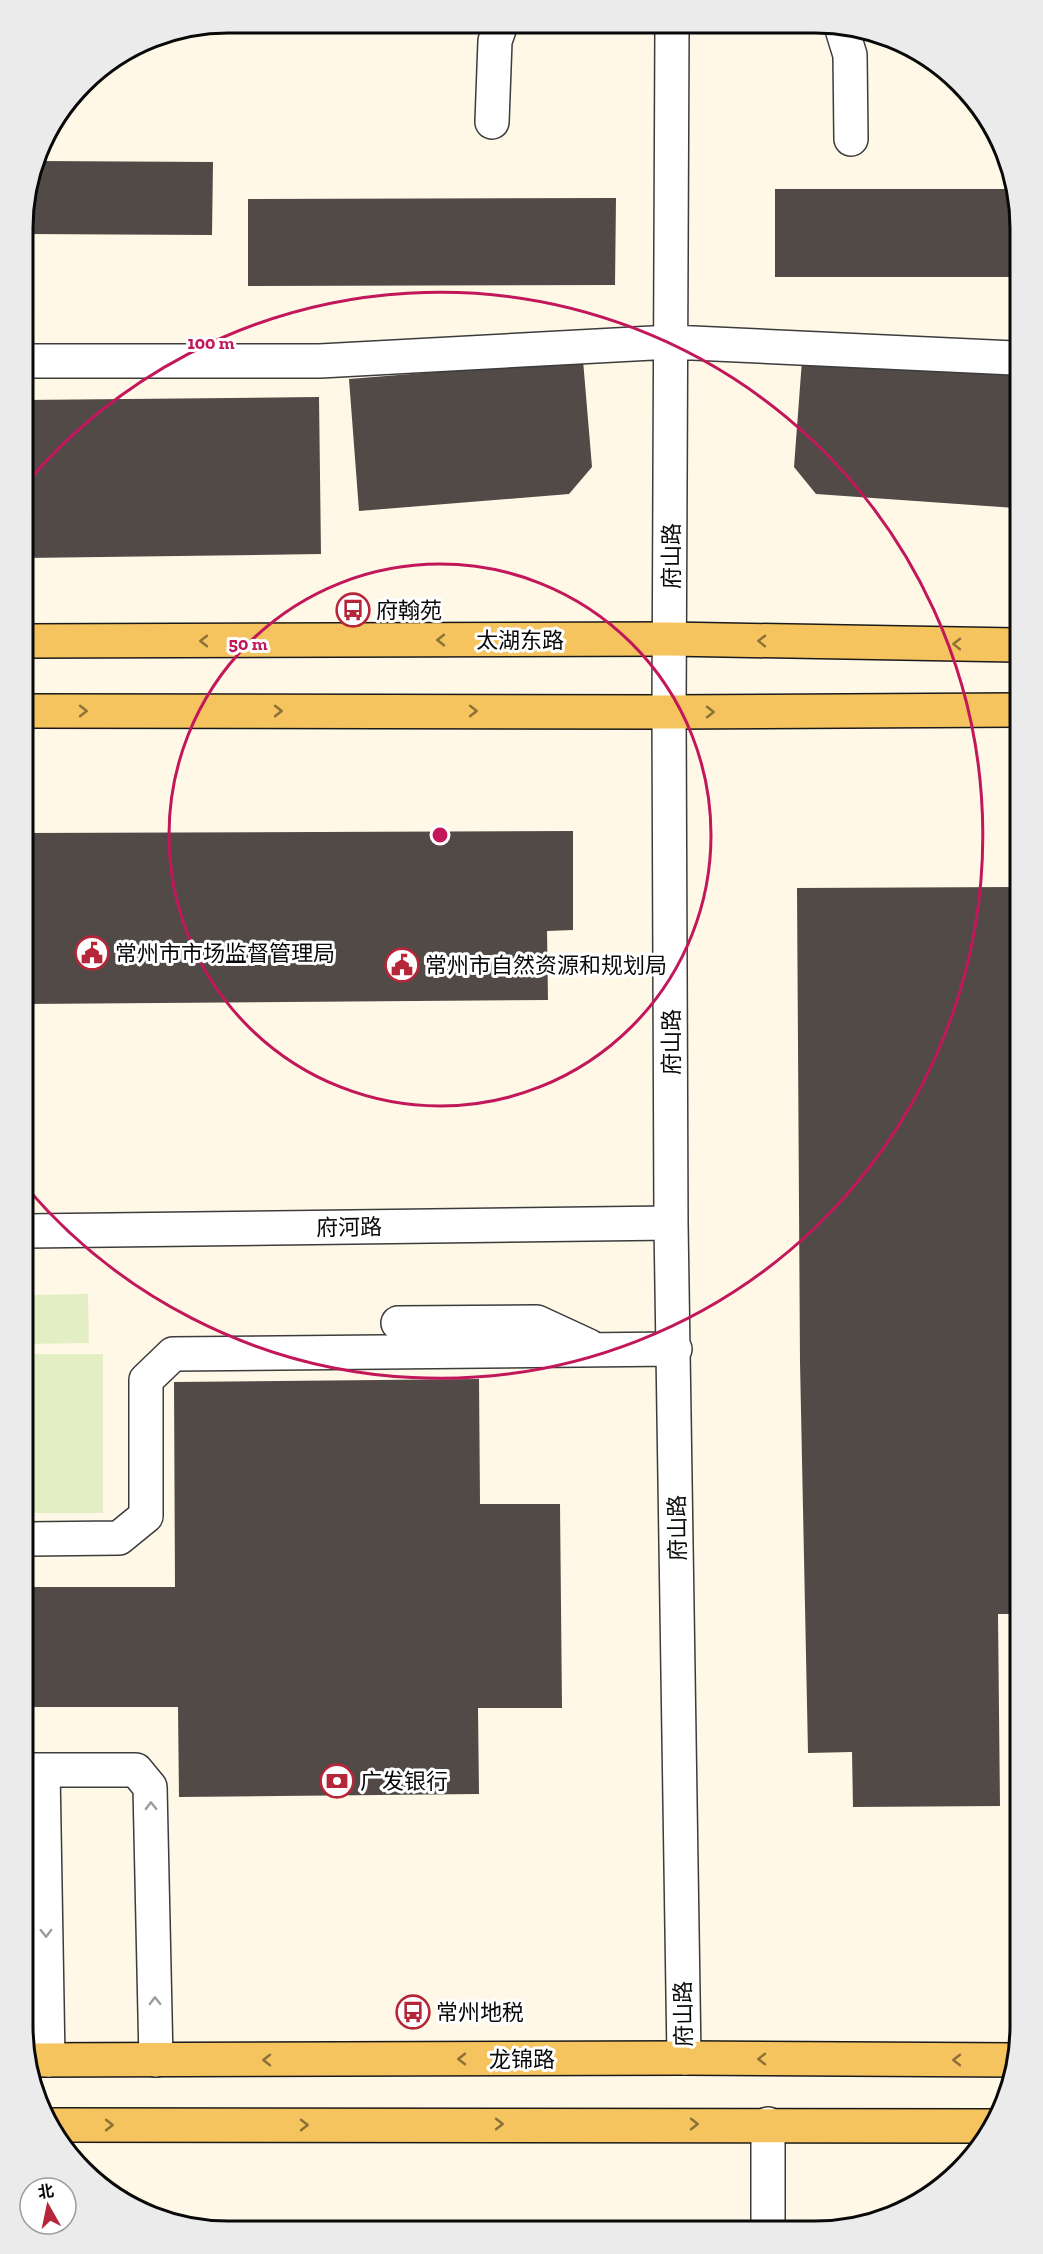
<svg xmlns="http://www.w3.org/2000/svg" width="1043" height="2254" font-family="'Zilla Slab','Noto Sans SC',serif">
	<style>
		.pitch { fill: #e3eec4 }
		.building { fill: #524a46 }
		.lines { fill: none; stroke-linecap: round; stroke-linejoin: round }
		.minor-casing { stroke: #3c3c3c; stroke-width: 36 }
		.major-casing { stroke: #1a1a1a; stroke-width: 36 }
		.minor { stroke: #fff; stroke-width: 33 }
		.major { stroke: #f6c45e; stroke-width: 33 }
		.oneway { stroke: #8b7038 }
		.oneway2 { stroke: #9d9d9d }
		.ring { fill: none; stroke: #c2185b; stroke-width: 3 }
		.labels { text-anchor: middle; stroke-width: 6; stroke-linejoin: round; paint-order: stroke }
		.street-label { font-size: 22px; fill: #090909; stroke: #fff }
		.poi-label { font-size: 22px; fill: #090909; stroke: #fff; text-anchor: start }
		.rim { fill: none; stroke: #090909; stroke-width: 3 }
		.centre { fill: #c2185b; stroke: #fff; stroke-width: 3 }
		.ring-label { font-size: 18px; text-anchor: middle; font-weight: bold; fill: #c2185b; stroke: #fff; stroke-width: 6; stroke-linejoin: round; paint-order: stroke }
	</style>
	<rect width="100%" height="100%" fill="#fff8e6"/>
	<path class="pitch" d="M88,1294L89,1343L27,1344V1295Z
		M27,1354H103V1513H28Z"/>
	<path class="building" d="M37,161L213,162L212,235L23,234V215Z
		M775,189H1013L1014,277H775Z
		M616,198L615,285L248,286V199Z
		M583,360L592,467L569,494L359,511L349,379Z
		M802,360L1014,375L1015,508L816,494L794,467Z
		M319,397L321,554L24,558V400Z
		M573,831V930L547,931L548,1000L26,1004L25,833Z
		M1016,887L1019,1614H998L1000,1806L853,1807L852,1752L808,1753L800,1362L797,888Z
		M479,1379L480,1504H560L562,1708H478L479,1794L179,1797L178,1707H28V1587H175L174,1382Z"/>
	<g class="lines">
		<g class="minor-casing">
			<path id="minor" d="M672,25L669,712L671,1223L684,2058
				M841,26L850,55L851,139
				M492,122L495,41L501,24
				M23,361H320L671,342L1014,358
				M27,1231L671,1223
				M398,1323L537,1322L589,1346
				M28,1539L119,1538L146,1516V1380L173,1354L675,1349
				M29,1770H136L150,1787L156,2060
				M43,1770L48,2060
				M768,2124V2225"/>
		</g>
		<g class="major-casing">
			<path id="major" d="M24,641L670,639L1015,645
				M25,711L669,712L1015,710
				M30,2060L684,2058L1015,2060
				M50,2125L992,2126"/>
		</g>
		<use href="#minor" class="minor"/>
		<use href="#major" class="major"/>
	</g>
	<defs><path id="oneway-chevron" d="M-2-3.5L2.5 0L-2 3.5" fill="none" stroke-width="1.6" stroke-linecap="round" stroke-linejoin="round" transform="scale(1.5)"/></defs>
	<g class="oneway">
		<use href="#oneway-chevron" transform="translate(441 640) rotate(180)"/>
		<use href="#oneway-chevron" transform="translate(204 641) rotate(180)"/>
		<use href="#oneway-chevron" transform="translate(762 641) rotate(-179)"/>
		<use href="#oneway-chevron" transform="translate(957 644) rotate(-179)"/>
		<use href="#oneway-chevron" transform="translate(83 711)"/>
		<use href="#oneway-chevron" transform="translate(278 711)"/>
		<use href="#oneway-chevron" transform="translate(473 711)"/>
		<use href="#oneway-chevron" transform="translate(710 712)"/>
		<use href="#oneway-chevron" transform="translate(462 2059) rotate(180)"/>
		<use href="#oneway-chevron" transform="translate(762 2059) rotate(-180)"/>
		<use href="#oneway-chevron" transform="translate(267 2060) rotate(180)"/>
		<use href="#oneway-chevron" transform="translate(957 2060) rotate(-180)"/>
		<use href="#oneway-chevron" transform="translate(499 2124)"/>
		<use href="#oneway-chevron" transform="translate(694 2124)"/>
		<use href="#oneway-chevron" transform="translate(109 2125)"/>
		<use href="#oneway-chevron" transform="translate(304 2125)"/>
	</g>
	<g class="oneway2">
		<use href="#oneway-chevron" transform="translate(151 1806) rotate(-91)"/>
		<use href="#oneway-chevron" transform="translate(46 1933) rotate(89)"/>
		<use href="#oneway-chevron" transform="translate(155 2001) rotate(-91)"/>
	</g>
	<g class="ring">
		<circle cx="440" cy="835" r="271"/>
		<path d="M24 486A543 543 0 1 1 27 1188"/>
	</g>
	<defs>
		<g id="bus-ring" transform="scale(1.725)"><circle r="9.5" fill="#fff" stroke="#b52639" stroke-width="1.5"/><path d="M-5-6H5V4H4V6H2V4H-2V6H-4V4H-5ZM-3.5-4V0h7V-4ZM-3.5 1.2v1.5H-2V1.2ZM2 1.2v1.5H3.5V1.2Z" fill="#b52639"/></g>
		<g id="civic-ring" transform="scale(1.725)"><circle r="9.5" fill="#fff" stroke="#b52639" stroke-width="1.5"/><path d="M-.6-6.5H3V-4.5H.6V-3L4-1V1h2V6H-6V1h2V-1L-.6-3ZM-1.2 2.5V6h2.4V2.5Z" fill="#b52639"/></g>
		<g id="bank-ring" transform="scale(1.725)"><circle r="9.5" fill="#fff" stroke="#b52639" stroke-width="1.5"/><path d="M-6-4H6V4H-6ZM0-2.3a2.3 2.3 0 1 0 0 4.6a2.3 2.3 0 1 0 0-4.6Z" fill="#b52639"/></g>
	</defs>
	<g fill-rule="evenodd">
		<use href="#bus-ring" x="353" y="610"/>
		<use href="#civic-ring" x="92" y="953"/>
		<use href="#civic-ring" x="402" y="965"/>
		<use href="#bank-ring" x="337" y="1781"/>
		<use href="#bus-ring" x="413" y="2012"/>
	</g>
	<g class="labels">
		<g class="street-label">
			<text transform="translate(671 556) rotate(-90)" y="8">府山路</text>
			<text x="520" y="648">太湖东路</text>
			<text transform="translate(671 1042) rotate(-90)" y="8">府山路</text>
			<text transform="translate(349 1227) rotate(-1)" y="8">府河路</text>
			<text transform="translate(677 1528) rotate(-91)" y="8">府山路</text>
			<text transform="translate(683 2014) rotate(-91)" y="8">府山路</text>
			<text x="522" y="2067">龙锦路</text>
		</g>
		<g class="poi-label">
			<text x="376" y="618">府翰苑</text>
			<text x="115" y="961">常州市市场监督管理局</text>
			<text x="425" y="973">常州市自然资源和规划局</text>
			<text x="360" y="1789">广发银行</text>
			<text x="436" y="2020">常州地税</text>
		</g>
	</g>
	<path d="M0 0H1043V2254H0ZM228 33H815A195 195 0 0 1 1010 228V2026A195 195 0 0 1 815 2221H228A195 195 0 0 1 33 2026V228A195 195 0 0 1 228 33Z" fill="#ebebeb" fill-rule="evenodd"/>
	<path class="rim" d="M228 33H815A195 195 0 0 1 1010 228V2026A195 195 0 0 1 815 2221H228A195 195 0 0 1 33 2026V228A195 195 0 0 1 228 33Z"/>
	<circle cx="440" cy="835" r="9" class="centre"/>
	<g class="ring-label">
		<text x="211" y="349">100 m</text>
		<text x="248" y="650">50 m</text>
	</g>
	<g transform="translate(48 2206) rotate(351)"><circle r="28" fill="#ffffff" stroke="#9d9d9d" stroke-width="1.5"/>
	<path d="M0-4.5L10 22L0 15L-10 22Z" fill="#b52639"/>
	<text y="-9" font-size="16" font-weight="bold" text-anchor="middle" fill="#090909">北</text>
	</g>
</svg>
